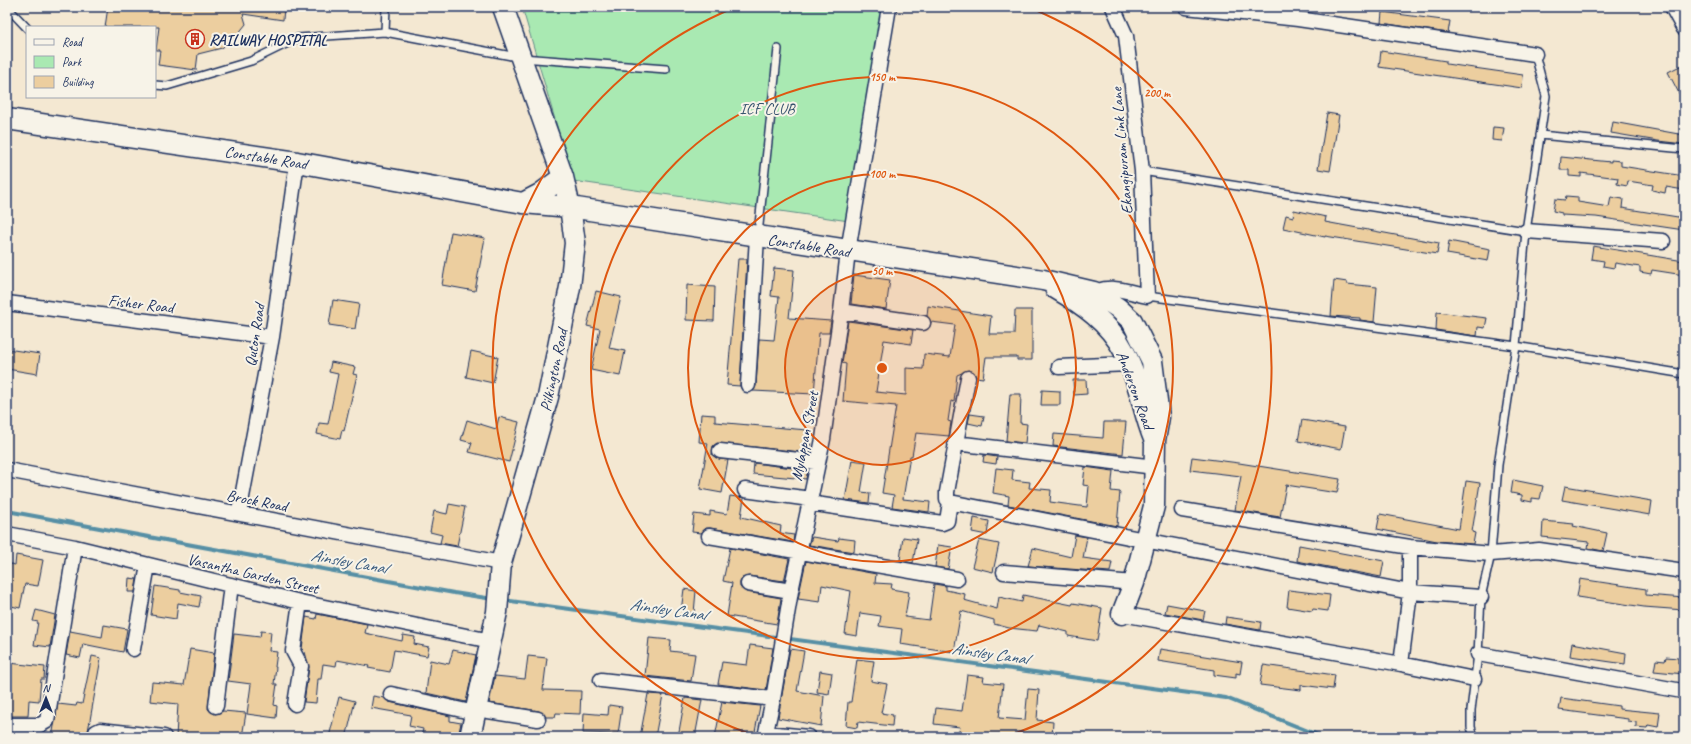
<svg xmlns="http://www.w3.org/2000/svg" width="1691" height="744" font-family="Caveat,sans-serif">
	<style>
		.green { fill: #a9e9b2; stroke: #628c88 }
		.lines { fill: none; stroke-linecap: round; stroke-linejoin: round }
		.stream { stroke: #568fa5; stroke-width: 4 }
		.building { fill: #ecce9f; stroke: #1b2f5e }
		.lane-casing { stroke: #1b2f5e; stroke-width: 10 }
		.street-casing { stroke: #1b2f5e; stroke-width: 17 }
		.secondary-casing { stroke: #1b2f5e; stroke-width: 23 }
		.lane { stroke: #f7f3e8; stroke-width: 7 }
		.street { stroke: #f7f3e8; stroke-width: 14 }
		.secondary { stroke: #f7f3e8; stroke-width: 20 }
		.ring { fill: none; stroke: #de5710; stroke-width: 2 }
		.labels { text-anchor: middle; stroke-width: 4; stroke-linejoin: round; paint-order: stroke }
		.poi-label { font-size: 16px; font-weight: bold; fill: #1b2f5e; stroke: #f7f3e8; text-anchor: start }
		.park-label { font-size: 16px; fill: #37546f; stroke: #f7f3e8 }
		.street-label { font-size: 16px; fill: #1b2f5e; stroke: #f7f3e8 }
		.water-label { font-size: 17px; font-style: italic; fill: #34577c; stroke: #f7f3e8 }
		.centre { fill: #de5710; stroke: #f7f3e8; stroke-width: 2 }
		.ring-label { font-size: 12px; text-anchor: middle; font-weight: bold; fill: #de5710; stroke: #f7f3e8; stroke-width: 4; stroke-linejoin: round; paint-order: stroke }
	</style>
	<rect width="100%" height="100%" fill="#f4e8d2"/>
	<filter id="ink" filterUnits="userSpaceOnUse"><feTurbulence type="fractalNoise" baseFrequency=".025" numOctaves="2"/><feDisplacementMap in="SourceGraphic" scale="8" xChannelSelector="R" yChannelSelector="G"/><feConvolveMatrix kernelMatrix="1 2 1 2 8 2 1 2 1" color-interpolation-filters="sRGB"/></filter>
	<g filter="url(#ink)">
		<path class="green" d="M522,7H884L856,222L573,181Z"/>
		<g class="lines">
			<path class="stream" d="M7,511L454,593L493,599
				M503,600L1226,698L1323,737"/>
		</g>
		<path class="building" d="M108,7H284L283,20L243,14L246,24L238,34L222,48L198,54L196,70L158,65L160,50H156L159,27H105Z
			M1382,12L1450,21L1448,33L1381,23Z
			M1381,51L1446,61V64L1523,75L1522,88L1379,67Z
			M1684,64V103L1668,72Z
			M1327,113L1339,115L1330,171L1318,169Z
			M1613,122L1684,135V144L1658,141L1611,133Z
			M1493,127L1504,128L1502,141L1492,140Z
			M1561,157L1611,162V160L1621,161V166L1684,176V190L1666,187L1665,193L1652,190L1653,185L1628,181L1627,186L1617,184L1618,178L1581,173V177L1569,176V170H1560Z
			M1566,196L1578,197V202L1609,207L1611,197L1623,199L1622,208L1684,218V230L1596,217L1562,215V213L1553,211L1555,199L1565,200Z
			M1294,210L1326,217L1325,222L1439,243L1437,254L1325,236V237L1283,228L1286,215L1293,217Z
			M451,232L485,238L475,291L442,285Z
			M1449,241L1490,249L1488,261L1447,254Z
			M1593,246L1684,261V275L1652,270L1651,274L1640,272V267L1615,263L1614,268L1603,266L1604,261L1591,259Z
			M738,259H747L740,386L727,385Z
			M774,268L794,270L789,318L831,321L829,333H819L814,394L753,391L756,386L759,339L774,340L779,297L771,296Z
			M854,275L890,280L886,309L851,304Z
			M1334,280L1347,282V284L1377,287L1374,322L1360,320V318L1331,316Z
			M687,285L715,287L714,321L686,320Z
			M596,291L621,297L609,348L625,351L620,376L591,370L600,329L587,326Z
			M333,300L359,304L355,329L329,325Z
			M928,306L991,316L989,334H1014L1015,310H1032V360H1017V357H986L983,378L976,377L974,372L969,370L957,375L954,402L951,401L948,421L951,422L949,436L916,433L912,456H910L903,499L930,502L929,512L892,507L894,495L882,493L896,406L843,401L846,364L842,363L848,321L913,330L911,344L884,340L876,392L906,395V368L923,369L924,354L950,357L955,325L931,322L927,316Z
			M1437,312L1487,318L1485,328L1478,327L1477,336L1436,330Z
			M7,349L40,354L37,374L7,369Z
			M471,351L498,357L493,383L466,377Z
			M331,362L355,367L353,374L357,375L344,431L342,430L340,439L317,434L319,423L328,424L338,374L329,372Z
			M1073,380H1086L1087,394L1074,395Z
			M1042,390L1060,391V405H1041Z
			M1010,394H1021L1020,423L1027,424L1025,443L1006,441Z
			M701,414L715,415V422L807,430L805,444H811L810,453L717,443L713,446L712,455L719,459L728,460L722,493L700,489L708,443L699,442Z
			M970,414L984,416L982,426L968,423Z
			M499,417L519,422L509,462L469,452L472,443L461,440L467,420L496,429Z
			M1302,420L1345,427L1341,449L1298,441Z
			M1104,422H1126L1123,454L1053,446L1054,434L1103,438Z
			M984,455L997,457L996,464L983,462Z
			M1192,457L1239,463L1340,479L1337,493L1286,485L1280,517L1235,510L1241,476L1190,470Z
			M852,460L866,462L861,492L870,493L869,503L845,500Z
			M754,463L808,470L806,479L753,474Z
			M1085,467L1113,471L1111,491L1120,492L1117,526L1008,505L1009,496L993,493L996,468L1013,470L1012,480L1030,482L1029,488L1051,490L1050,502L1087,507L1089,486L1083,485Z
			M1513,480L1543,486L1540,499L1532,498V502L1522,500V495L1511,493Z
			M1466,481L1480,483L1472,532L1475,533L1473,544L1437,541L1377,529L1380,514L1459,529Z
			M1565,486L1652,501L1650,515L1562,500Z
			M730,496L744,498L741,517L781,526L780,533L794,535L793,542L710,528H706L701,533L692,532L694,514L710,516V511L727,514Z
			M449,504L465,507L457,546L440,543L442,535L430,532L434,511L447,514Z
			M974,518L989,521L987,535L972,532Z
			M1543,521L1574,524L1573,526L1607,533L1603,551L1588,548L1589,542L1542,537Z
			M1075,535L1087,537L1083,558L1112,562L1110,572L1028,566L1033,548L1071,557Z
			M812,537L838,541L839,538L855,540L854,552L809,545Z
			M903,537L917,539L913,563L900,560Z
			M979,540L999,544L993,572L972,567Z
			M938,545L952,547L948,569L935,567Z
			M1299,545L1384,561L1381,577L1297,561Z
			M730,548L789,559L784,581L749,576L742,578L740,582V587L746,592L781,598L777,624L727,616L732,583L723,581Z
			M16,555L43,560L38,586L25,584L20,608L7,605L11,585L7,584V563L15,565Z
			M806,561L876,574L875,583L892,584L891,589L909,592L905,617L929,620L934,584L946,586V590L965,594L964,600L997,609L999,597L1022,602L1023,595L1072,605L1073,603L1102,608L1097,641L1068,636V632L1039,625L1037,631L1009,628L994,624V620L961,611L954,652L900,644L902,629L879,626L881,616L860,613L857,636L845,634L851,591L822,585L820,602L798,599Z
			M129,578L137,579L135,592H128Z
			M1580,579L1646,589V595L1684,598V610L1644,607L1577,597Z
			M155,586L180,590V592L201,596L199,607L178,603L176,619L151,615Z
			M684,589L696,591L694,613L681,611Z
			M1289,590L1330,595L1328,611L1313,609L1312,611L1287,607Z
			M1167,604L1205,611L1203,620L1165,613Z
			M36,610L55,615L50,647L34,645L38,622L33,621Z
			M317,614L367,624L365,633L402,641L403,635L415,637L414,644L429,647L427,656L394,650L390,672L368,668L369,666L337,660L336,666L323,664L321,679H318L316,703L304,702L309,667L305,652L302,649L306,617L316,619Z
			M1226,617L1261,622L1260,630L1225,624Z
			M104,625L127,629L123,652L83,644L80,658L66,655L70,631L102,637Z
			M261,631L271,632L269,651L277,652L275,667H276L274,684H277L274,705L277,706L276,718L247,714L251,684L228,681L234,634L260,637Z
			M649,638L671,640L670,651L695,654L691,681L645,676Z
			M1572,643L1626,653L1625,664L1570,656Z
			M750,645L773,648L766,690L718,684L722,662L747,665Z
			M190,649L214,653L208,709L215,714L223,711L246,713L242,737H229L203,733V737H176L178,704L150,701L152,682L184,685Z
			M790,649L804,651L797,691L824,696L821,726L778,718Z
			M1160,649L1242,662L1240,674L1236,673V678L1214,675V670L1158,661Z
			M453,650L476,655L466,702L426,693L430,660L449,664Z
			M92,656L101,658L87,737H52L58,704L76,706L77,703L82,704Z
			M528,656L547,658L543,690L581,691L580,714L556,713L555,717H546L539,711L489,703L495,676L525,679Z
			M1666,657L1678,658V663L1684,664V674L1654,671L1656,660L1665,661Z
			M857,659L874,661L871,681L887,684L881,713L893,715L892,726L858,722L857,728L846,726L848,702H851Z
			M9,663L45,667L44,679H41L39,701L29,700L28,716H7Z
			M1263,665L1335,675L1333,689L1301,685V690L1260,685Z
			M820,671L832,673L829,694L817,692Z
			M967,675L984,677L983,682L1003,684L999,718L1025,720L1028,689L1039,690L1037,720L1053,722L1052,737H1000L976,734L975,737L958,735L960,727L934,724L936,708L962,711Z
			M648,694L663,695L655,737H640Z
			M373,696L384,698L389,702L450,716V721L461,723L458,736L421,737L423,729L409,726L411,715L371,708Z
			M339,697L355,701L348,730L346,737H329Z
			M685,698L702,700L695,737H678Z
			M1561,698L1619,706V709L1660,713L1658,727L1648,725L1647,728L1636,727V722L1628,721V719L1559,710Z
			M722,702L760,706L754,737H715Z
			M609,705L622,707L618,734L583,733L584,713L608,715Z"/>
		<g class="lines">
			<g class="lane-casing">
				<path id="lane" d="M7,7L27,28
					M385,32L386,7
					M155,85L167,86L251,61L298,38L385,32L522,58L666,69
					M1540,135L1684,149
					M1142,171L1526,231
					M758,234L778,49
					M1147,296L1516,346L1684,374
					M1474,737L1471,727V710L1478,654L1481,597L1491,554L1498,465L1516,346L1526,231L1546,96L1535,54"/>
			</g>
			<g class="street-casing">
				<path id="street" d="M1186,7L1298,19L1535,54
					M1672,7L1684,29
					M1526,231L1663,241
					M1090,296C1106,282 1128,292 1147,296L1142,171L1126,36L1113,7
					M7,303L272,337
					M841,311L923,323
					M1059,367L1129,364
					M968,378L947,492V499L950,502L1410,592L1481,597
					M748,385L757,237
					M955,443L1155,467
					M720,451L817,462
					M7,470L501,563
					M745,490L810,499
					M809,503L942,523L947,521L950,502
					M1182,510L1410,547L1491,554L1539,550L1684,571
					M239,513L272,337L297,162
					M7,534L75,547L300,602L491,641
					M709,536L957,579
					M1004,572L1134,583
					M748,584L791,591
					M1122,614L1401,664L1474,679
					M133,649L148,565
					M1478,654L1682,691
					M1401,664L1410,592V547
					M601,680L773,699
					M391,694L475,713
					M295,704L301,666L293,651L300,602
					M216,706L231,585
					M476,709L538,719
					M7,725H40L47,721L75,547
					M766,733L808,737
					M95,737L96,732L100,730L164,737
					M765,737L773,699L791,591L823,439L841,311L848,251L889,7"/>
			</g>
			<g class="secondary-casing">
				<path id="secondary" d="M7,119L297,162L523,203L570,207L1043,280L1094,292L1118,308L1132,321L1152,361L1159,417L1155,440L1154,506L1134,583L1122,614
					M523,203L540,194L563,177
					M1055,288C1082,304 1109,322 1124,351C1139,378 1142,410 1154,439
					M470,737L497,612L501,563L548,397L570,287L575,243L570,207L563,177L503,7"/>
			</g>
			<use href="#lane" class="lane"/>
			<use href="#street" class="street"/>
			<use href="#secondary" class="secondary"/>
		</g>
	</g>
	<circle cx="882" cy="368" r="97" fill="#de5710" fill-opacity=".12"/>
	<g class="ring">
		<circle cx="882" cy="368" r="97"/>
		<circle cx="882" cy="368" r="194"/>
		<circle cx="882" cy="368" r="291"/>
		<path d="M759 737A389 389 0 0 1 736 7M1028 7A389 389 0 0 1 1005 737"/>
	</g>
	<defs>
		<g id="building-ring" transform="scale(1)"><circle r="9.5" fill="#f7f3e8" stroke="#c8321e" stroke-width="1.5"/><path d="M-4-6H4V6H1V3H-1V6H-4ZM-2.5-4.3h1.7v1.8h-1.7ZM.8-4.3h1.7v1.8H.8ZM-2.5-1h1.7V.8h-1.7ZM.8-1h1.7V.8H.8Z" fill="#c8321e"/></g>
	</defs>
	<g fill-rule="evenodd">
		<use href="#building-ring" x="195" y="39"/>
	</g>
	<g class="labels">
		<g class="poi-label">
			<text x="209" y="45">RAILWAY HOSPITAL</text>
		</g>
		<g class="park-label">
			<text x="767" y="114">ICF CLUB</text>
		</g>
		<g class="street-label">
			<text transform="translate(1121 151) rotate(-95)" y="6">Ekangipuram Link Lane</text>
			<text transform="translate(266 157) rotate(9)" y="6">Constable Road</text>
			<text transform="translate(809 245) rotate(9)" y="6">Constable Road</text>
			<text transform="translate(141 303) rotate(7)" y="6">Fisher Road</text>
			<text transform="translate(254 335) rotate(-81)" y="6">Quton Road</text>
			<text transform="translate(553 370) rotate(-78)" y="6">Pilkington Road</text>
			<text transform="translate(1136 390) rotate(70)" y="6">Anderson Road</text>
			<text transform="translate(804 436) rotate(-79)" y="6">Mylappan Street</text>
			<text transform="translate(257 500) rotate(11)" y="6">Brock Road</text>
			<text transform="translate(253 573) rotate(13)" y="6">Vasantha Garden Street</text>
		</g>
		<g class="water-label">
			<text transform="translate(349 561) rotate(10)" y="6">Ainsley Canal</text>
			<text transform="translate(668 609) rotate(8)" y="6">Ainsley Canal</text>
			<text transform="translate(990 653) rotate(8)" y="6">Ainsley Canal</text>
		</g>
	</g>
	<circle cx="882" cy="368" r="6" class="centre"/>
	<g class="ring-label">
		<text x="882" y="81">150 m</text>
		<text x="1157" y="97">200 m</text>
		<text x="882" y="178">100 m</text>
		<text x="882" y="275">50 m</text>
	</g>
	<rect width="1691" height="744" fill="none" stroke="#f7f3e8" stroke-width="24"/>
	<rect x="12" y="12" width="1667" height="720" fill="none" stroke="#1b2f5e" stroke-width="1.5" filter="url(#ink)"/>
	<rect x="26" y="26" width="130" height="72" fill="#f7f3e8" stroke="#9fa5b1"/>
	<rect x="34" y="39" width="20" height="6" fill="#f7f3e8" stroke="#9fa5b1"/>
	<text x="62" y="46" font-size="12" fill="#1b2f5e">Road</text>
	<rect x="34" y="56" width="20" height="12" fill="#a9e9b2" stroke="#9fa5b1"/>
	<text x="62" y="66" font-size="12" fill="#1b2f5e">Park</text>
	<rect x="34" y="76" width="20" height="12" fill="#ecce9f" stroke="#9fa5b1"/>
	<text x="62" y="86" font-size="12" fill="#1b2f5e">Building</text>
	<g transform="translate(46 698)" stroke="#f7f3e8" stroke-width="3" paint-order="stroke">
	<path d="M0-3L7 15L0 10L-7 15Z" fill="#1b2f5e"/>
	<text y="-6" font-size="11" font-weight="bold" text-anchor="middle" fill="#1b2f5e">N</text>
	</g>
</svg>
